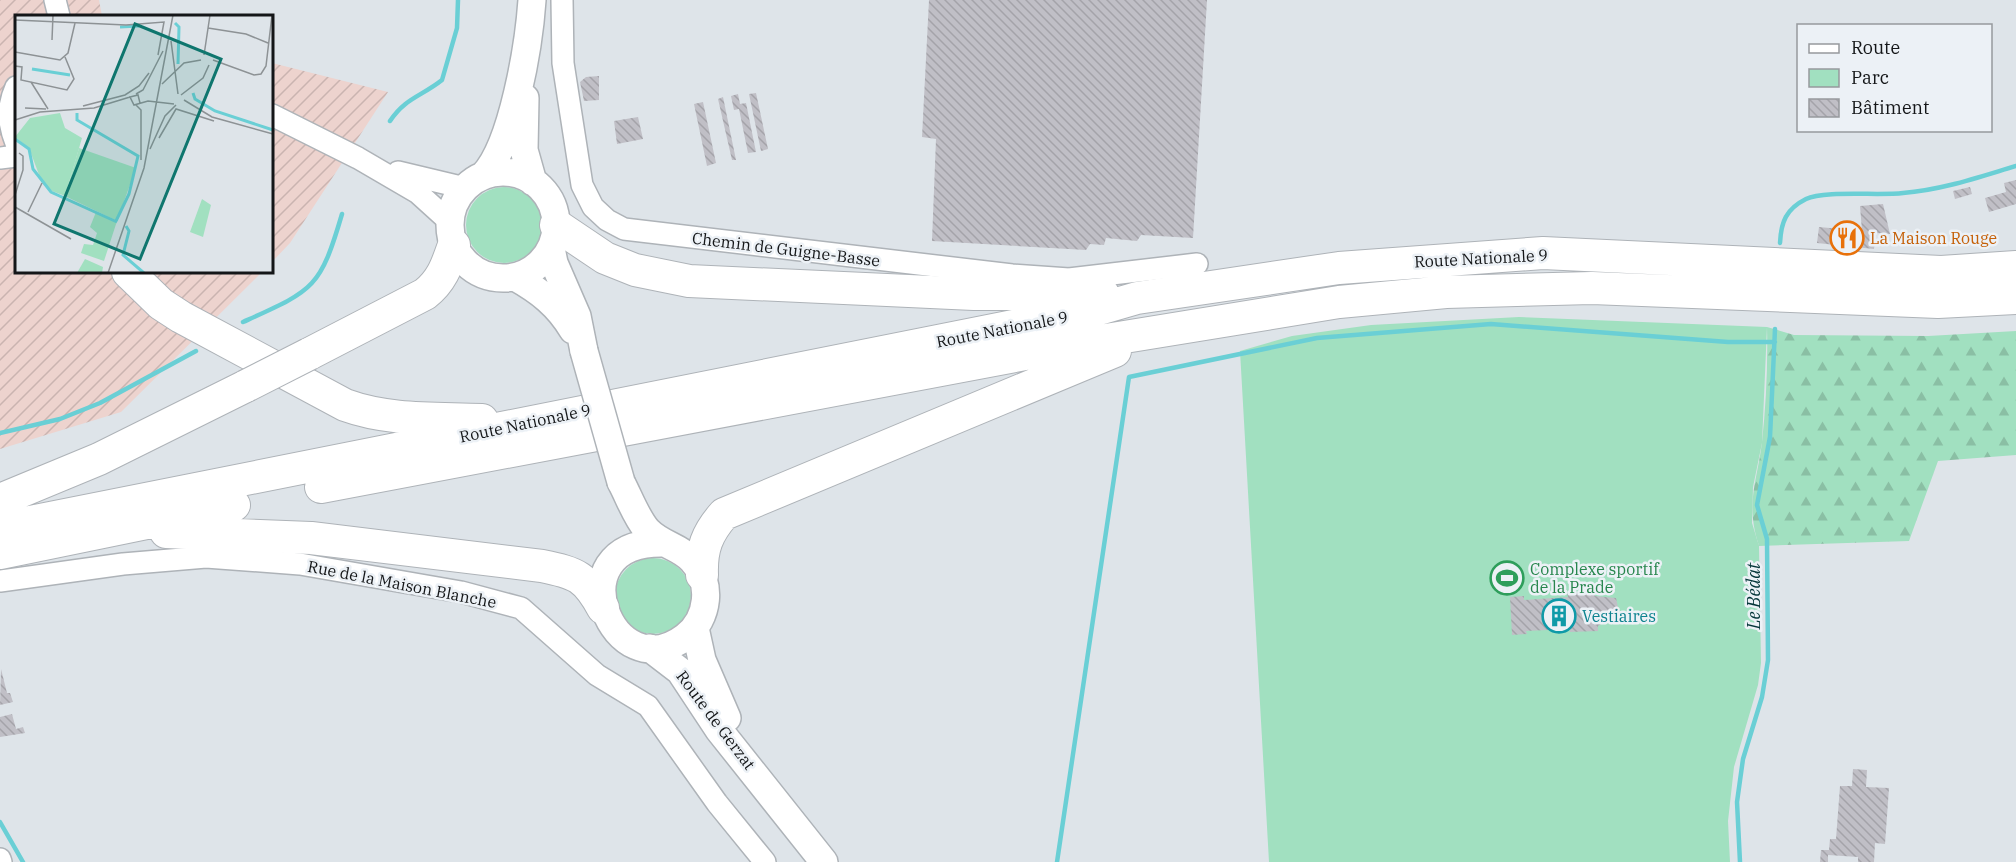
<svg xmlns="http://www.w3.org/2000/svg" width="2016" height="862" font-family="'IBM Plex Serif',serif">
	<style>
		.industrial { fill: url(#industrial-furrows) }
		.green { fill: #a1e0c0 }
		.forest { fill: url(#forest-firs) }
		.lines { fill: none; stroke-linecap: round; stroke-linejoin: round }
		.stream { stroke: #6acfd5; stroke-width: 4.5 }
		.building { fill: url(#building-back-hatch) }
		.minor-casing { stroke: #aeb3b8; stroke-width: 24 }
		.major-casing { stroke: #aeb3b8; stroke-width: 30 }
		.highway-casing { stroke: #aeb3b8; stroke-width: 34 }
		.minor { stroke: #fff; stroke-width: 21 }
		.major { stroke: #fff; stroke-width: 27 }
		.highway { stroke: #fff; stroke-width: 32 }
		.major-bridge-casing { stroke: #aeb3b8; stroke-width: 30; stroke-linecap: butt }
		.highway-bridge-casing { stroke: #aeb3b8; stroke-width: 34; stroke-linecap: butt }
		.major-bridge { stroke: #fff; stroke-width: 27 }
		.highway-bridge { stroke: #fff; stroke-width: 32 }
		.labels { text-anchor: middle; stroke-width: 5; stroke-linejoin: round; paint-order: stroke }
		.food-label { font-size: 16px; fill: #c56008; stroke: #ecf1f6; text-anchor: start }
		.street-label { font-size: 16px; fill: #141618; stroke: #ecf1f6 }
		.leisure-label { font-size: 16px; fill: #27864d; stroke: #ecf1f6; text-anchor: start }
		.culture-label { font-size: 16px; fill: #0d838f; stroke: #ecf1f6; text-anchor: start }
		.water-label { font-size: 18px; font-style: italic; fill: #033538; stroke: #ecf1f6 }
		.inset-river { fill: none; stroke: #6acfd5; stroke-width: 3 }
		.inset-road { fill: none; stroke: #8d9295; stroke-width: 1.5 }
		.view { fill: #0f766e; fill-opacity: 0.15; stroke: #0f766e; stroke-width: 3 }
		.inset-edge { fill: none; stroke: #141618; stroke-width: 3 }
	</style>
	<defs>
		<pattern id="industrial-furrows" width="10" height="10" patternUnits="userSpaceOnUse" patternTransform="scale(1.5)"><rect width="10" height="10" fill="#edd3ce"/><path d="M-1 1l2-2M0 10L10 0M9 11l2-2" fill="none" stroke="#cab4b0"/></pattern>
		<pattern id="forest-firs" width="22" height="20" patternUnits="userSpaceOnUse" patternTransform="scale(1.5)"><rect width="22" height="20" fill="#a1e0c0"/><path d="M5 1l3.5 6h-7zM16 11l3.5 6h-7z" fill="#8abfa4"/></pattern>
		<pattern id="building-back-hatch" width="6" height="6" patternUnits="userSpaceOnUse" patternTransform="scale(1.5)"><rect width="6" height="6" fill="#c0bfc6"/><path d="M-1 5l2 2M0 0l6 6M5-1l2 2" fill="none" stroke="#a4a3a9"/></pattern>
	</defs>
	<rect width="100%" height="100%" fill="#dee4e9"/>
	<path class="industrial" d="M0,0H99L102,16H16V272H262L121,412L0,449Z
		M272,63L388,92L290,243L272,262Z"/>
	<path class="green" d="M466 225a38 38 0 1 1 76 0a38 38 0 1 1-76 0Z
		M1519,317L1767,327L1762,443L1753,487L1752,523L1759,546L1761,663L1758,685L1734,767L1728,821L1730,862H1269L1240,351L1292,336L1371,325Z
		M615 596a38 38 0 1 1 76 0a38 38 0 1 1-76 0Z"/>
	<path class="forest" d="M1767,327L1794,335L1928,336L2016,331V455L1938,461L1909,541L1759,546C1745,503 1757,483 1762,442C1766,405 1768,365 1767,327Z"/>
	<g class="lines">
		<path class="stream" d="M390,121C405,98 422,96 442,80L457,28L458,0
			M1780,243C1781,222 1786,209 1806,199C1824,190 1880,196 1903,193C1942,190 1979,177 2016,166
			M243,322C314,290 320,289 342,214
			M0,433L60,419L100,403L196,351
			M0,822L23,862
			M1057,862L1129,377L1317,338L1491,324L1728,342H1775
			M1740,862L1737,802L1743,759L1762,697L1768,660L1767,539L1757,505L1770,437L1775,329"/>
	</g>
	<path class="building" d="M929,0H1207L1193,238L1141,235L1137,241L1106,238L1104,245L1090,244L1086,250L932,241L936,139L922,137Z
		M599,76V100L584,101L580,82L586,77Z
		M756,93L768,149L761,151L749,94Z
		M738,94L740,104L746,103L756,152L748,153L739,109L734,110L731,96Z
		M723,97L736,160H732L718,99Z
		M703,102L716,163L707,166L694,104Z
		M638,117L643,139L617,144L614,121Z
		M2016,180V204L1989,212L1985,198L2006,192L2004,183Z
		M1970,187L1972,194L1955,199L1953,191Z
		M1883,204L1890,234L1876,233L1874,249L1817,243L1819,227L1862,231L1860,206Z
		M1595,592V596L1616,598L1619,612L1607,613L1606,621L1598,626V631L1570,632V629L1526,631L1527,634L1512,635L1510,597L1524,596V600L1568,597L1567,593Z
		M1,669L7,693H10L13,702L0,705Z
		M12,714L16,729L23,727L25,733L0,737V717Z
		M1853,769L1867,770L1866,787L1889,788L1885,844L1875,843L1874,862H1858V857L1828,855V862H1820L1821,850H1829L1830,839H1836L1840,786H1852Z"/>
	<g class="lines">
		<g class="minor-casing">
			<path id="minor" d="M55,0L59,16
				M562,0L563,63L582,185L593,207L607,220L624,229L1012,275L1069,279L1197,264
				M16,87C7,107 8,123 16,143
				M272,115L358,158L418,193L450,222
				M0,158L16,156
				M398,172L465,188
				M0,581L123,564L206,557L300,564L461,592L521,608L597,675L648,706L717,803L765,862
				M0,859L1,862"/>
		</g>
		<g class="major-casing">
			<path id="major" d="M525,98L524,150L533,182
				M450 225a53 53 0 1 1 106 0a53 53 0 1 1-106 0Z
				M483,176C513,145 529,44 532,0
				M551,248L554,263L577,316L584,351
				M515,277C540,291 558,305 573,330
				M621,482C629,497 636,517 647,530C661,545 679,546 692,560C713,582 709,619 685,637C613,692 553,543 661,543
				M695,628L702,660L727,718
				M650,648L680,671L719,730L824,862"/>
		</g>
		<g class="highway-casing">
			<path id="highway" d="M556,225L605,258L635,270L689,281L974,294H1103
				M128,272L161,304L181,317L345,405C389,421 436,418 482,420
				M309,354L425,294C442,281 447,265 454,245
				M321,487L1057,348L1339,302L1446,292L1592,288L1938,302L2016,298
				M0,500L99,459L246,386
				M0,528L1099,309L1137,298L1339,268L1543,253L1941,272L2016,267
				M166,532L311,538L542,566C577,573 586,577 603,608
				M0,553L234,505
				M702,575C701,549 707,533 724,514L1115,351"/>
		</g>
		<use href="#minor" class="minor"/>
		<use href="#major" class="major"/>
		<use href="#highway" class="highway"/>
		<g class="major-bridge-casing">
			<path id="major-bridge" d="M584,351L621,482"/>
		</g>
		<g class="highway-bridge-casing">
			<path id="highway-bridge" d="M246,386L309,354"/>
		</g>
		<use href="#major-bridge" class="major-bridge"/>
		<use href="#highway-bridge" class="highway-bridge"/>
	</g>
	<defs>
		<g id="restaurant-ring" transform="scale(1.725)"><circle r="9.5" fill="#ecf1f6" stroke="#e8710a" stroke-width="1.5"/><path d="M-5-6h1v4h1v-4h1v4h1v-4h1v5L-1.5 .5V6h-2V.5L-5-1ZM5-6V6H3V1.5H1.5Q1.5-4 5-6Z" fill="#e8710a"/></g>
		<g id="stadium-ring" transform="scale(1.725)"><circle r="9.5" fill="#ecf1f6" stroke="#2e9e5b" stroke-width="1.5"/><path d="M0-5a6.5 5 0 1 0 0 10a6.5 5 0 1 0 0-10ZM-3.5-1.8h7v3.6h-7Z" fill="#2e9e5b"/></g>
		<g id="building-ring" transform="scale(1.725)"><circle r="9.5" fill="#ecf1f6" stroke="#0f9aa8" stroke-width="1.5"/><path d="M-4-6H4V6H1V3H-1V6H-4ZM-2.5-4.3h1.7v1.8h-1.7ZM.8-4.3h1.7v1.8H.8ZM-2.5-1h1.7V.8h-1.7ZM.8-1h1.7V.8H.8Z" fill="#0f9aa8"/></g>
	</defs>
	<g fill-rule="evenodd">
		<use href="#restaurant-ring" x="1847" y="238"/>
		<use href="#stadium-ring" x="1507" y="578"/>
		<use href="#building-ring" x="1559" y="616"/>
	</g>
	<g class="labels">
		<g class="food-label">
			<text x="1870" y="244">La Maison Rouge</text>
		</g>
		<g class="street-label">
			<text transform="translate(786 249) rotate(7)" y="6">Chemin de Guigne-Basse</text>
			<text transform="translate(1481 258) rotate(-3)" y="6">Route Nationale 9</text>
			<text transform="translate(1002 329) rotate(-11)" y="6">Route Nationale 9</text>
			<text transform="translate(525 423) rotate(-12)" y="6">Route Nationale 9</text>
			<text transform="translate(402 584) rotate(11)" y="6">Rue de la Maison Blanche</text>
			<text transform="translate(716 720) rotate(53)" y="6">Route de Gerzat</text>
		</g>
		<g class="leisure-label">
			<text x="1530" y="575">Complexe sportif<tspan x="1530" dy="18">de la Prade</tspan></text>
		</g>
		<g class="culture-label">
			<text x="1582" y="622">Vestiaires</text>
		</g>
		<g class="water-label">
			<text transform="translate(1754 596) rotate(-90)" y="6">Le Bédat</text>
		</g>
	</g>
	<g transform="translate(15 15)">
		<rect width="258" height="258" fill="#dee4e9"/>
		<path d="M64,133L121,153L102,206L50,181Z" fill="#a1e0c0"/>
		<path d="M187,184L196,190L188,222L175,217ZM81,197L102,206L89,246L66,238L69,229L78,230L82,218L75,212ZM70,244L88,252L87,258H62Z" fill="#a1e0c0"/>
		<path d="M45,98L50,113L67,123L50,181L37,176L26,165L14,133L0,122L15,103Z" fill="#a1e0c0"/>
		<path class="inset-river" d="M160,8L164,12L163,49M105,12L124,11M17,54L55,60M178,78L180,84L200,96L258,115M62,98V105L123,141L114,179L101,206M0,124L14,134L18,154L36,177L102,207M111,211L114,216L108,240L129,258"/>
		<path class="inset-road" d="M0,5L111,10L149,7L143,40M193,13L231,19L253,28M37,25L38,0M156,26L163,79M0,37L45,45L53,38L60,8M189,40L195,0M198,45L239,60L246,59L251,51L257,0M0,51L7,52L6,65L52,75L59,64L50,42M16,67L33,94M147,69L169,48L186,45M121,79L128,75L148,36M166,80L188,63L194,50M169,85L197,102L258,119M125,88L123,80L115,82L119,90L133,86L159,89M121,90L126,95V145M68,91L110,80L124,71L134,58M10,93L31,94M0,105L25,97L79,93L115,82M144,123L161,94L199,106M135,134L150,101L161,90M0,180L8,155V141L4,138M0,192L56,224M13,197L27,168M93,258L129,153L158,0"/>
		<path class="view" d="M120,9L206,44L125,244L39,209Z"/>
		<rect width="258" height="258" class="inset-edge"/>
	</g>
	<rect x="1797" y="24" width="195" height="108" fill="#ecf1f6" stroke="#96999d" stroke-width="1.5"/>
	<rect x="1809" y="44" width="30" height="9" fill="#ffffff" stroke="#96999d" stroke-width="1.5"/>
	<text x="1851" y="54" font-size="18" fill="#141618">Route</text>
	<rect x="1809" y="69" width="30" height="18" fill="#a1e0c0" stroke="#96999d" stroke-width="1.5"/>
	<text x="1851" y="84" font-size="18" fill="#141618">Parc</text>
	<rect x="1809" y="99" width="30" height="18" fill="url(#building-back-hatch)" stroke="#96999d" stroke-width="1.5"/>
	<text x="1851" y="114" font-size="18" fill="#141618">Bâtiment</text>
</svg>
